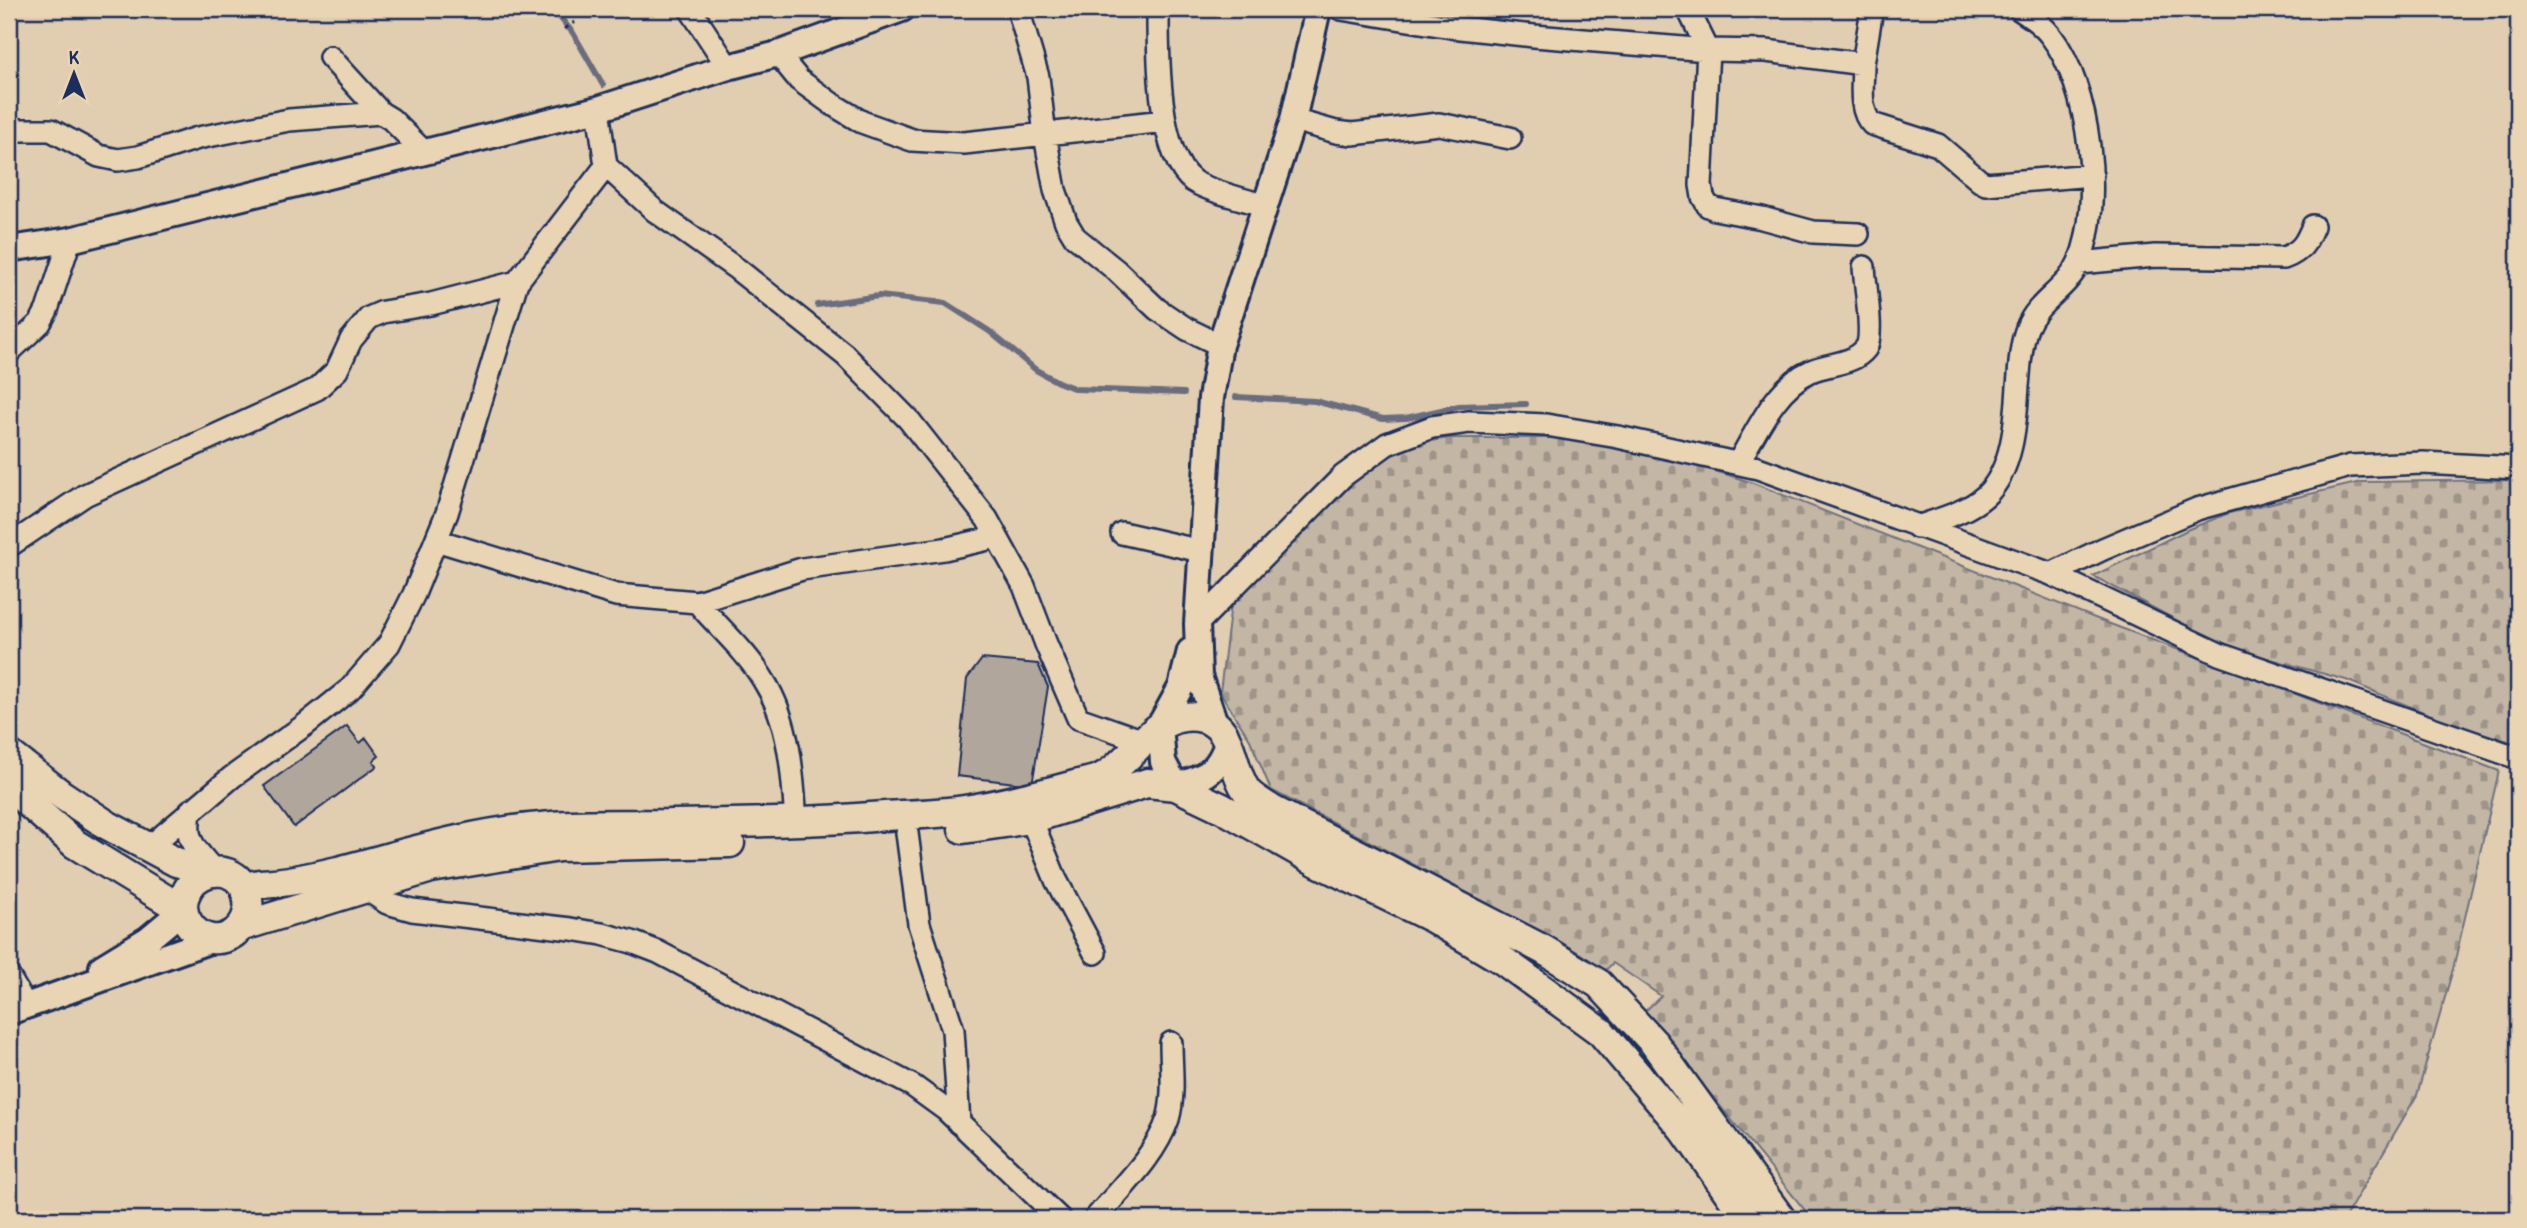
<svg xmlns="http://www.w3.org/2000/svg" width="2527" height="1228" font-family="'Patrick Hand',sans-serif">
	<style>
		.cemetery { fill: url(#cemetery-stones); stroke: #6f7281; stroke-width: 2 }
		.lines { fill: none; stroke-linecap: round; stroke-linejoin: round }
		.stream { stroke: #696d7f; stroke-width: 6 }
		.building { fill: #b0a69b; stroke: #1b2f5e; stroke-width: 2 }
		.minor-casing { stroke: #1b2f5e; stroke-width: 26 }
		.tertiary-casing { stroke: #1b2f5e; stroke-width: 30 }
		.secondary-casing { stroke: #1b2f5e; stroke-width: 33 }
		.path { stroke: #1b2f5e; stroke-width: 3.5; stroke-dasharray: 5 5; stroke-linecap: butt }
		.minor { stroke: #e9d4b3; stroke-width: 21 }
		.tertiary { stroke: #e9d4b3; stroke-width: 24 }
		.secondary { stroke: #e9d4b3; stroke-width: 28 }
	</style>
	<defs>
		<pattern id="cemetery-stones" width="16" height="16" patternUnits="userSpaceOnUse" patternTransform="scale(1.75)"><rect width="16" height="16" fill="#c3b6a4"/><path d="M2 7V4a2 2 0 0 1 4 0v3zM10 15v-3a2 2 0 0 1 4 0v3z" fill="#9e9489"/></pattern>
	</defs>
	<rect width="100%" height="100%" fill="#e1cdb0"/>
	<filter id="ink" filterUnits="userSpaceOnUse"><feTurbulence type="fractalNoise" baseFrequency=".0143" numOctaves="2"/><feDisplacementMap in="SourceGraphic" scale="14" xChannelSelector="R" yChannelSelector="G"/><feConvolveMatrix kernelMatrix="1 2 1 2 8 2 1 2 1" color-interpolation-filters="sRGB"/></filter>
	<g filter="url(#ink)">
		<path class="cemetery" d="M1449,438H1558L1675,458L1753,483L2105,622L2499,771L2453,969L2417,1095L2344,1219H1812L1703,1085L1641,1015L1661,996L1613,963L1592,983L1485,902L1271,790L1250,740L1220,692L1231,604L1346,483L1406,445Z
			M2518,480V744L2452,724L2346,680L2227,647L2093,576L2189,529L2229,513L2361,482Z"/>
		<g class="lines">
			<path class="stream" d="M553,9L573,33L603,85
				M817,305L879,296L945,303L989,331L1036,370L1058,382L1076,389L1184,393
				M1236,397L1315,401L1383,419L1406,418L1459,406L1526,404"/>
		</g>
		<path class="building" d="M982,659L1038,664L1048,687L1032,785L957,776L967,679Z
			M347,726L360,743L366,738L379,756L373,761L377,766L294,827L264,786Z"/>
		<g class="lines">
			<g class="minor-casing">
				<path id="minor" d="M690,9L728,67
					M1018,9L1038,77L1045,135L1055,190L1066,222L1075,237L1117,271L1157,309L1187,329L1220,345
					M1158,9C1158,51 1157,154 1193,181C1208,191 1247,200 1266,206
					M1341,9L1451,27L1534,36L1708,50L1766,51L1863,64L1872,9
					M1688,9L1708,50L1701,185L1703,197L1708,206L1715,209L1762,218L1813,232L1858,234
					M778,54L799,80L832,104L862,122L912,140L964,143L1165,121
					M330,57L381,113
					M1863,64C1863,83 1858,110 1872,124L1938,145L1980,181L1986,184L2092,175
					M1293,120L1336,132L1352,134L1439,124L1510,138
					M9,130H51L99,156L118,160L138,157L198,138L289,120L381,113L391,119L425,153
					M606,166L655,211L737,269L845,355L909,420L987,519L1024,586L1046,644L1078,718L1155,745
					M2079,263L2155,256L2284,258C2302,251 2306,243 2313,226
					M9,352L40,323L47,310L70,240
					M1738,463C1757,431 1775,387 1811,371C1829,363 1853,365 1866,348C1874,336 1865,284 1864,267
					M1917,527C1940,519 1967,512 1985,496C2013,471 2016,420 2018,386C2020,367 2020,346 2027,328C2037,301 2068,289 2079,262C2104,204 2090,86 2051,36C2043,25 2030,16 2019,9
					M1122,533L1201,551
					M436,540L616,595L697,602C719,628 747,652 764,681C790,722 793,776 796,823
					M9,546L85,495L317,389L337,370L351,340L369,318L383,312L431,304L517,282
					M2051,574L2219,654L2518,758
					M697,602L802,569L944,549L997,537
					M1197,624L1343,476L1387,444L1432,427L1469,422L1546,425L1618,437L1758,468L2051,574L2103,549L2197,509L2350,466L2423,463L2518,468
					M191,810C183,841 196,849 215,872
					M1031,819L1056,880L1095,953
					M907,833L919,924L953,1030L959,1123
					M148,848L232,777L305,725L350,689L389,644L414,594L447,513L517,282L606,166L598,109
					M366,889L387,903L412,910L571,929L602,934L632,942L658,952L913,1086L946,1110L1060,1219
					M9,977L26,1006
					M1095,1219C1120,1189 1155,1157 1168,1119C1175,1095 1171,1068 1171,1043"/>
			</g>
			<g class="tertiary-casing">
				<path id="tertiary" d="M9,249L70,240L598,109L728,67L778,54L902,9
					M1190,651L1181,687L1160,725L1163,762L1176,786C1206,777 1218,772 1228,741
					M1215,723L1199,676L1197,624L1211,398L1220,345L1293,120L1318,9
					M102,967L148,939L183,910
					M9,1012L214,939"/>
			</g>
			<g class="secondary-casing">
				<path id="secondary" d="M9,754L62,795L107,825L176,862L215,872
					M9,786L75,844L183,910
					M963,829L1031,819L1147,783L1176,786L1222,808L1319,863L1434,919L1501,959L1601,1032L1685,1131L1747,1219
					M243,885C265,926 214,960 189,924C183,915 181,903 186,893C194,874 218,865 235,877C241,881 240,884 246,885C250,886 255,885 259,884C286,883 312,877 338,871C411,852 476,831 552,826C592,823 632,825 672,824C743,823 814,822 885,816C916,814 947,814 977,808C1010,802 1042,794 1075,785C1085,782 1098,781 1106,775C1136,756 1157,711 1197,717C1235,722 1229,766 1246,790C1251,798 1264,804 1272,810L1544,950L1599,984L1654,1043L1781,1219
					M243,926L431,868L559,847L730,843"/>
			</g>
			<path class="path" d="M564,29L575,22"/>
			<use href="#minor" class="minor"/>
			<use href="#tertiary" class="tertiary"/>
			<use href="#secondary" class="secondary"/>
		</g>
	</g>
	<rect width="2527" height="1228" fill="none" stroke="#e9d4b3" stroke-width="35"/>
	<rect x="18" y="18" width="2492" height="1193" fill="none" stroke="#1b2f5e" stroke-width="2.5" filter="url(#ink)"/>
	<g transform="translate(74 74)" stroke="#e9d4b3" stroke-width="5" paint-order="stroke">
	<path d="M0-5L12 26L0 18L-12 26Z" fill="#1b2f5e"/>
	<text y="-10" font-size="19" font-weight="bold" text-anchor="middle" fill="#1b2f5e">K</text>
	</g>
</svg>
